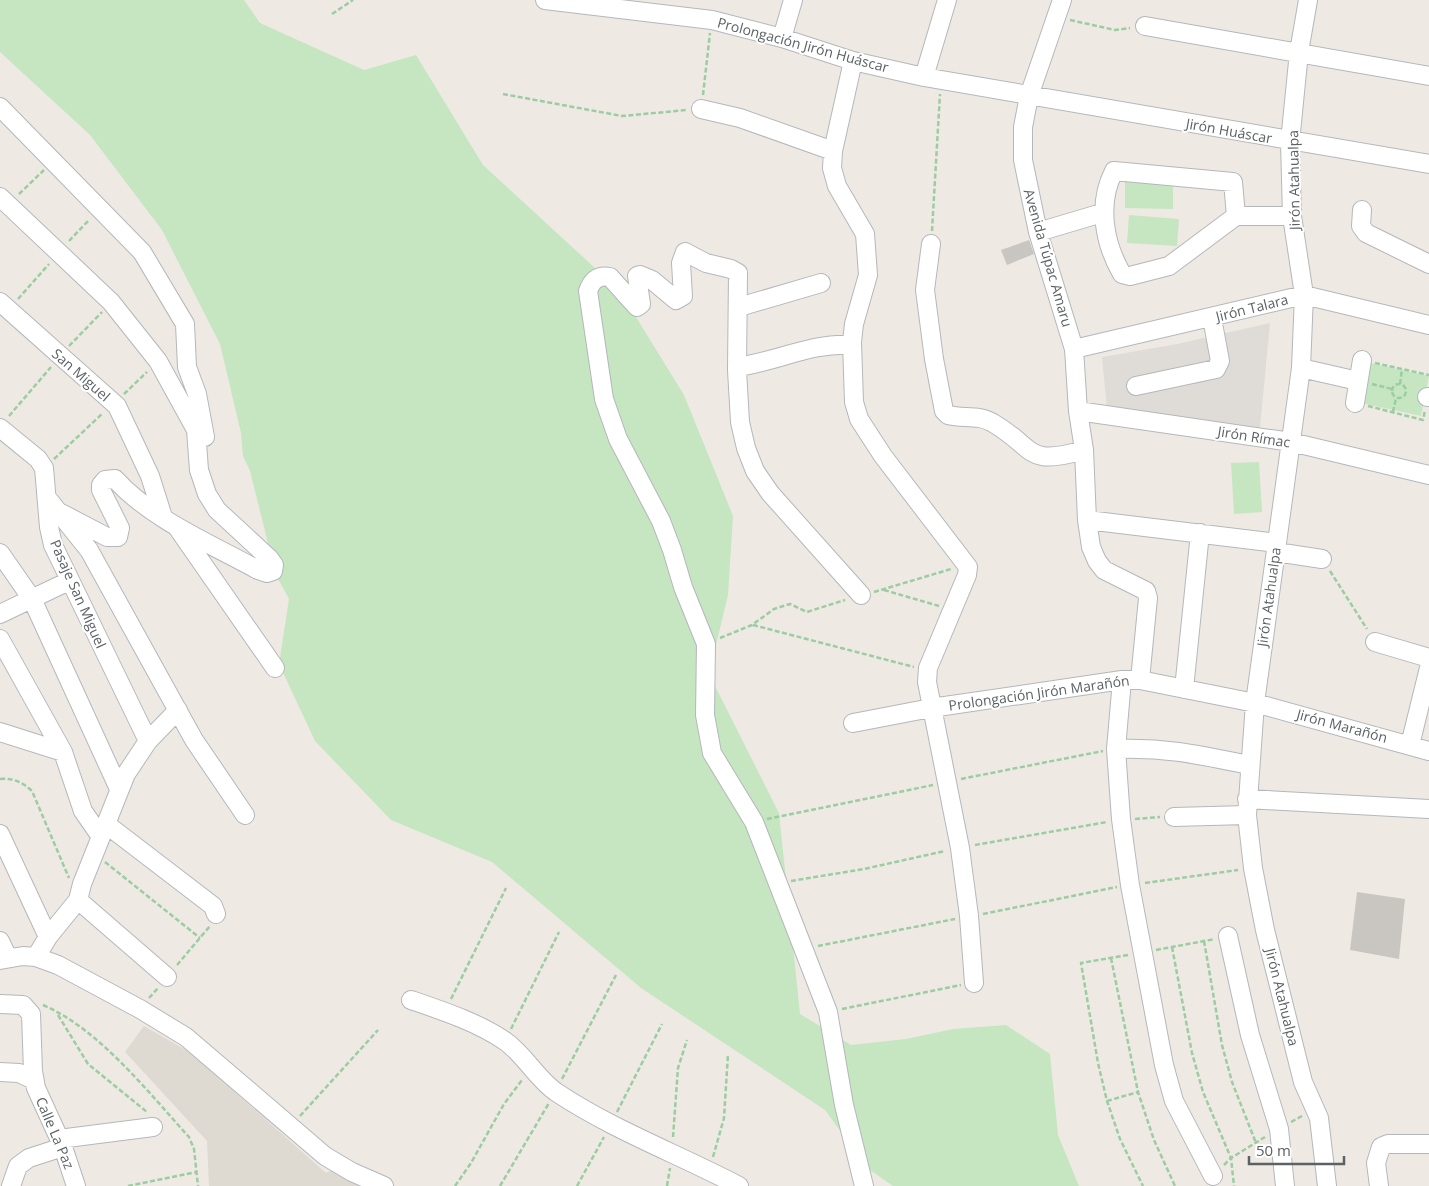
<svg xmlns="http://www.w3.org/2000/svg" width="1429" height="1186" font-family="'Open Sans',sans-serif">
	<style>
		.industrial { fill: #dfdcd8 }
		.education { fill: #dedad1 }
		.green { fill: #c5e6c0 }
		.building { fill: #c9c5c0 }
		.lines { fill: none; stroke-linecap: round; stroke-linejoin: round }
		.minor-casing { stroke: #b4b7bb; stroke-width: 20 }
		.path { stroke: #9ccca2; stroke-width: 2.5; stroke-dasharray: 5 2.5; stroke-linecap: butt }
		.minor { stroke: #fff; stroke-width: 18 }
		.labels { text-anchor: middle; stroke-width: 4; stroke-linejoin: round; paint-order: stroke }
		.street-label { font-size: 14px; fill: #5b6164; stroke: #fff }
	</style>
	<rect width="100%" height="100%" fill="#eeeae3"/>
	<path class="industrial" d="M1270,323L1260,428L1107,410L1102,357L1177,344Z"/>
	<path class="education" d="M144,1026L191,1053L326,1173L333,1169L367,1186H209L207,1141L125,1052Z"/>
	<path class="green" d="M0,0H244L260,23L364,70L416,55L483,165L620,291L684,395L733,516L728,595L709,674L779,813L800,1014L851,1045L906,1039L953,1029L1006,1025L1050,1054L1058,1135L1079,1186H893L867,1168L825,1110L641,988L492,862L391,820L315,741L279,664L289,599L276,575L250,471L243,456L241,433L220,344L162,230L90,135L0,52Z
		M1125,182L1173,184V209L1125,208Z
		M1129,215L1179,219L1177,246L1127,243Z
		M1370,363L1429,376L1421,416L1361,403Z
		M1259,462L1262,512L1234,514L1231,463Z"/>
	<path class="building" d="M1029,240L1034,254L1007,265L1001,250Z
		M1357,892L1405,899L1399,959L1350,950Z"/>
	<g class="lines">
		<g class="minor-casing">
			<path id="minor" d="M545,0L712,20L782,38L853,61L924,77L1429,164
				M1062,0L1029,96L1023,127V160L1038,232L1074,349L1078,411L1084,450L1087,520L1091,547L1097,561L1104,570L1146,591L1148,598L1140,680
				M1308,0L1299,52L1290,142L1292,216L1304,295L1301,368L1255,703L1247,815L1253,868L1265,930L1303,1082L1319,1118L1327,1186
				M1145,26L1429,76
				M782,38L793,0
				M853,61L833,151L832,168L837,186L865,234L868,275L854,324L852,342L854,402L859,419L883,456L968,567L967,575L928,668L927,682L960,848L969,916L974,983
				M924,77L947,0
				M0,107L142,252L185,324L187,367L197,394L205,437
				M701,109L740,118L833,151
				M0,197L111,302L158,361L196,430L199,470L207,494L217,510L269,558L274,565L273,571L267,573L258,570C211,544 151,519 115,479L105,480L101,485V490L120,528L118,537H107L61,513
				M1362,210L1361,226L1366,233L1429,264
				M1236,216L1233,182L1114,171C1097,204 1104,243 1122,274L1130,276L1169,266L1236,216H1292
				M1038,232L1102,213
				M931,244L925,290L934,359L944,411L948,415C963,419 979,414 993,423C1037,449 1025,467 1084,450
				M0,302L117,406L150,476L163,517
				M739,307L821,283
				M1074,349L1304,295L1429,325
				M737,367C776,362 812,342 852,345
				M1301,368L1358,381
				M1136,386L1216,369L1220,361L1212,318
				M1427,397H1429
				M1355,403L1362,360
				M1078,411L1291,442L1429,475
				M0,428L38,459L44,468L49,527L53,545L148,741
				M48,499L89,550L194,740L245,815
				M1087,520L1277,543
				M177,527L275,668
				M1276,552L1322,559
				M0,553L32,599L119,789
				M861,595L770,493L755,471L746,448L740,422L737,370L738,273L731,269L706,263L685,252L681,263L683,296L676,300L652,280L640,275L637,276L641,304L637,307L610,277C598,275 592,280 588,291L604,399L618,439L661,521L672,550L683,587L706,644L705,715L712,753L754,822L828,1012L844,1105L864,1186
				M0,614L69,581
				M0,639L63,752L83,811L101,837
				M1375,642L1429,658
				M1122,680L1116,749L1121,819L1130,885L1164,1065L1174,1101L1213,1176
				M1184,689L1200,533
				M853,723L931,708L1122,680H1140L1255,703L1429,751
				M0,732L63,752
				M1410,745L1429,668
				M1116,749C1166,747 1200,755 1249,765
				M1247,799L1429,809
				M1174,817L1247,815
				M106,824L213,906L216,914
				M0,834L48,937
				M78,900L167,977
				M1228,936L1250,1035L1279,1129L1285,1186
				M0,941L8,958
				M36,957L48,937L78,900L82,884L126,774L148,741L178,710
				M0,960L23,956L36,957L58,965L140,1009L186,1037L325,1156L352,1172L384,1186
				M411,1000C443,1011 477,1022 505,1041C525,1055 536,1078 556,1092C613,1130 678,1154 739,1186
				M0,1004L23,1005L31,1014L33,1071L36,1088L63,1147L76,1186
				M0,1072L19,1073L34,1080
				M59,1139L153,1127
				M11,1186L18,1166L29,1158L63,1147
				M1379,1186L1376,1163L1381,1147L1388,1144H1429"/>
		</g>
		<path class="path" d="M332,14L353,0
			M1070,20L1115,30L1130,28
			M503,94L622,116L687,110
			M703,95L710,33
			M19,194L44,170
			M932,231L940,94
			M69,241L89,220
			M18,299L49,264
			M69,346L102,312
			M1375,363L1429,375
			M1372,384L1392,389
			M1400,384L1402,369
			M1392 391a7 7 0 1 1 14 0a7 7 0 1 1-14 0Z
			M124,394L147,372
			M1368,406L1423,420L1425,410
			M1393,412L1396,398
			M9,416L51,367
			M54,459L103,413
			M1330,571L1367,629
			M884,590L939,606
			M874,592L951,569
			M753,625L914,667
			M720,638L752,625L774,609L790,604L807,612L845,600
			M0,779C14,778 22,782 32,791L69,878
			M961,779L1103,751
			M767,819L933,785
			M1135,819L1160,817
			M975,845L1107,822
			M105,862L200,938
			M791,881L864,869L945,851
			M1145,883L1238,870
			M983,914L1117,887
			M1204,941L1222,1045L1232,1082L1256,1143
			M818,946L955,919
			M1172,947L1192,1053L1203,1092L1231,1158L1234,1186
			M1156,950L1215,939
			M1128,955L1081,963L1098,1063L1107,1101L1120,1139L1143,1186
			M1111,958L1138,1092L1154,1140L1175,1186
			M177,965L210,926
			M149,998L159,987
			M451,999L506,888
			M43,1005C99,1029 148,1092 189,1137L194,1149L198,1186
			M842,1009L961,985
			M58,1015L88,1064L147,1112
			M511,1029L559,932
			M562,1079L616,975
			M1107,1101L1138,1092
			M617,1112L662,1024
			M300,1116L378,1030
			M1291,1122L1302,1116
			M673,1137L678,1068L687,1040
			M713,1157L724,1118L728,1054
			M1224,1165L1231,1158L1265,1137
			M128,1186L197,1172
			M455,1186L471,1163L504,1104L522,1080
			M500,1186L549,1103
			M577,1186L604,1137
			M667,1186L670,1168"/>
		<use href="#minor" class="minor"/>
	</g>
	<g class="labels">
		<g class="street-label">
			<text transform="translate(803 45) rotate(15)" y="5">Prolongación Jirón Huáscar</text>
			<text transform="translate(1229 131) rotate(10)" y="5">Jirón Huáscar</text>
			<text transform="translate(1294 180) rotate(-91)" y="5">Jirón Atahualpa</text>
			<text transform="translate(1048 258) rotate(74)" y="5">Avenida Túpac Amaru</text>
			<text transform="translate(1252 308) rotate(-14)" y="5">Jirón Talara</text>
			<text transform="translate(81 375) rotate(41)" y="5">San Miguel</text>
			<text transform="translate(1254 437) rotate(9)" y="5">Jirón Rímac</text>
			<text transform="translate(78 594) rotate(66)" y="5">Pasaje San Miguel</text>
			<text transform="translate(1269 597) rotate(-82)" y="5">Jirón Atahualpa</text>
			<text transform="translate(1039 693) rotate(-8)" y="5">Prolongación Jirón Marañón</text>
			<text transform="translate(1342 726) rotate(15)" y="5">Jirón Marañón</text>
			<text transform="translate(1282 997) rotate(76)" y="5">Jirón Atahualpa</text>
			<text transform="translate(55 1133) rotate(67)" y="5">Calle La Paz</text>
		</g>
	</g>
	<path d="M1249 1156v8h95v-8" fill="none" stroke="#5b6164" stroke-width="2.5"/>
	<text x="1256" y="1156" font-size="15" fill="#5b6164" stroke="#ffffff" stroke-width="4" paint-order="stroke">50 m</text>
</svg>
